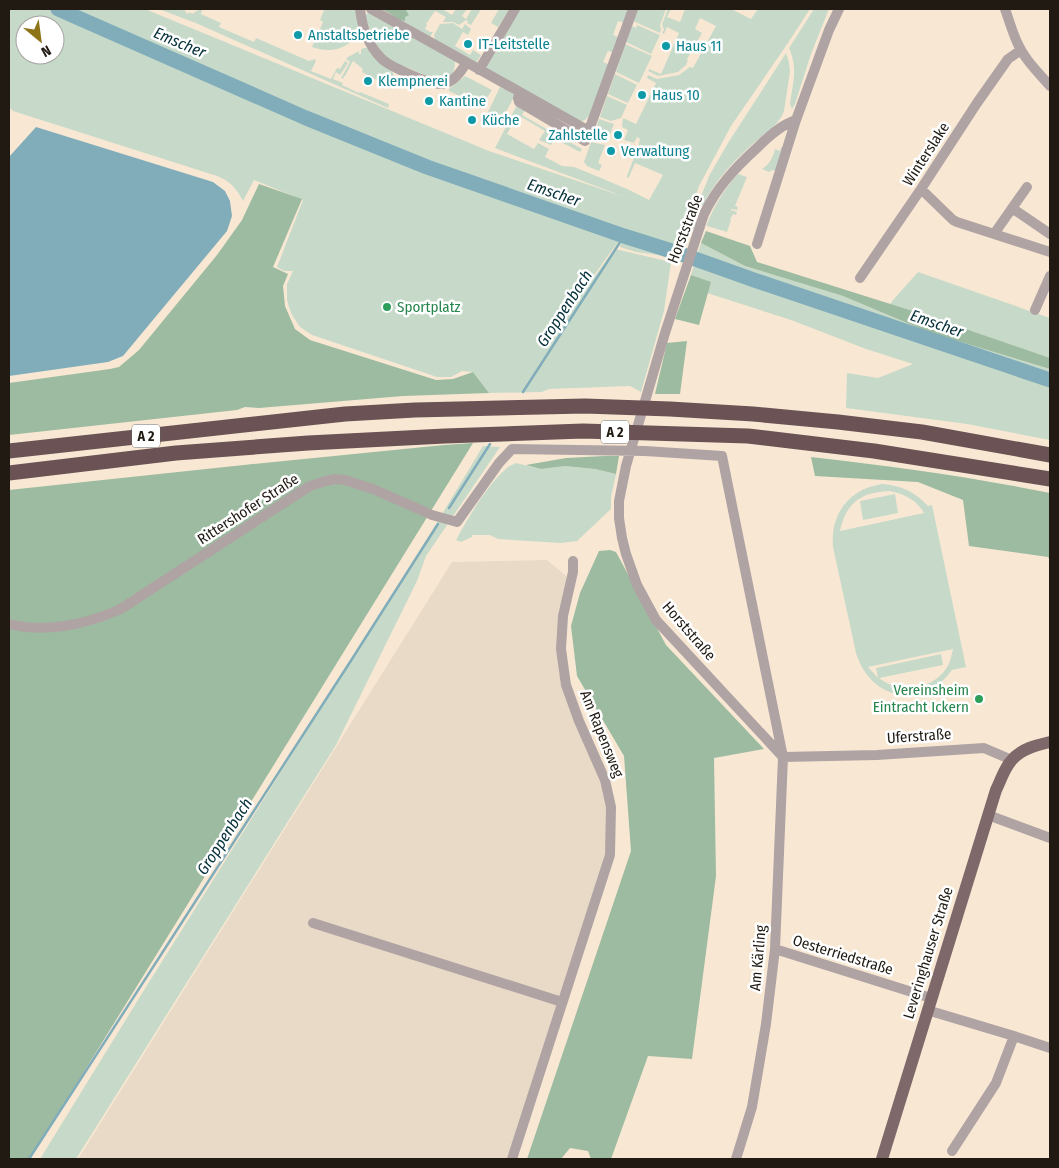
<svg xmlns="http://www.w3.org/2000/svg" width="1059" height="1168" font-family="'Fira Sans Condensed',sans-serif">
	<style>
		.industrial { fill: #e9dac7 }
		.green { fill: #c7dac9; fill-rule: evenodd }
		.forest { fill: #9cbba0 }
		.water { fill: #81adba }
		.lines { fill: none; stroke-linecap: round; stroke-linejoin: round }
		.stream { stroke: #81adba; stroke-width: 2.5 }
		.river { stroke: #81adba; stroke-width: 15 }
		.minor { stroke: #b0a3a4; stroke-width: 10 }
		.major { stroke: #7e686a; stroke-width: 12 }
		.highway { stroke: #6b5355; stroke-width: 15 }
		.culture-dot { fill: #0f9aa8; stroke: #fff; stroke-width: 2 }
		.leisure-dot { fill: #2e9e5b; stroke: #fff; stroke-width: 2 }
		.labels { text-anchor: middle; stroke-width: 5; stroke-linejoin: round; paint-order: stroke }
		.shield { fill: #fff; stroke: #635f5a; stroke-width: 1 }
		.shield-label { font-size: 14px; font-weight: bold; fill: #201a13 }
		.culture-label { font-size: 15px; fill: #0d838f; stroke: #fff; text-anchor: start }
		.street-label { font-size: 15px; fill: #201a13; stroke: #fff }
		.leisure-label { font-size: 15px; fill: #27864d; stroke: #fff; text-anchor: start }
		.water-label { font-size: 16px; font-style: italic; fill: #05303a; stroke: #fff }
	</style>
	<rect width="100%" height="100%" fill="#f8e8d3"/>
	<path class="industrial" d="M547,560L571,580L563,616L566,685L605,780L611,835L512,1159H78L452,562Z"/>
	<path class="green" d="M9,9H145L489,151L625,197L495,148L508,123L512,125L507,134L534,149L538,143L549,149L545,157L562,166L574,167L589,173L627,189L649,200L663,175L635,163L629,177L627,178V176L638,147L640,139L637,137L634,143L624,140L628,130L622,127L623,118L636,124L656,83L647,78L648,75L657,79L679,75L690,67L693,68L716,26L700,18L695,29L702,33L687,59L688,60L686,65L678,72L658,76L648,71L649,69L661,74L679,33L667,27L664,34L662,33L664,30L662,24L668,9H671L667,17L680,22L685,9H731L751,19L758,9H810L788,43L731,126L699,186L689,215L684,218L697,223L688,239L685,249L626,231L553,332L615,249L671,262L664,311L641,392L630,386L549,389L542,392L489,393L473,372L462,371L451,377H437L312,335L300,327L292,315L289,307L287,300V284L293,271H284L277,267L303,200L254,180L243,201C237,189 230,181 217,176L13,111L9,107ZM25,25H55V55H25Z
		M159,9H184L187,14L190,12L192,14L200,9L202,10L201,14L221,23L219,27L254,42L256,38L309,61L315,59L316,61L311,71L331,79L337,68L340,69L345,61L348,63L340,75L336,72L333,79L343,83L342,85L359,93L360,92L389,104L388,108L198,24Z
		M323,9H355L357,14L359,26L357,28H359C353,49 330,54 312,47L323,22L320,20L324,10Z
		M405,9H442L452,15L456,9H467L462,16L466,19L472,9H479L480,11L471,25L467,23L468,21L466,20L459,25L453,22H443L446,17L435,11L426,24L427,25L425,29L430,32H433L430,37L401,20H405Z
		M499,9L509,10L498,27L491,23Z
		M519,9H630L625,23L618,21L613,35L619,37L614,53L608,51L603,62L610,65C605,77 595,111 587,118C584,121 584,121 579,121L484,67Z
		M638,9H666L660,25L661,30L660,33L633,21Z
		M814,9H829L811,54L795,104L792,109L790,104C793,81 798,69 789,48Z
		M369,13L455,61C455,92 427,76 411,69C403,66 393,63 387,58C375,47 371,31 365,17L366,14Z
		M453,23L462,29L465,24L471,29L468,35L463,32L455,46L470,55L473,50L481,55L476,63L435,40L434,35L440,24Z
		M637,25L660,35L651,54L626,42L632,26L636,28Z
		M625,44L652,56L639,83L616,72Z
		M363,48H368L393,73L394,76L388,86L362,72L363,69L353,61L345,76H344L343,79L341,78L350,62L346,59L348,57L359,51V54H361V50Z
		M786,53L789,62L790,72L784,111L782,116L776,124C746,150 722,169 703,205L700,208V199L709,176L728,143Z
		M615,74L637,85L628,103L608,94Z
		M465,76L492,90L481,107L477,105L479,100L475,98L473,103L465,99L468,94L464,92L461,97L449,91V89Z
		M500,87L514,94V97L505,114L491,115L487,114Z
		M607,96L627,105L621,118L611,121L600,117Z
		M517,105L525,110L522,115L582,149L580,152L555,139L551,145L539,140L545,131L518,115L513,122L509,120Z
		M599,119L614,124L608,139C597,133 595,132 599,119Z
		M591,142L605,145L598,163L602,165L599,171L587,166L584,162Z
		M781,147L784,148L776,171L773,170L769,172L762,169C770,164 773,157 775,149L780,151Z
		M738,174L747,177L735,206L738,207L737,210L731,209V210L737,212L736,215L733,214L730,220H731L727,232L707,226V224C714,206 725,188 738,174Z
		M621,242L629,243L682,259L681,262L658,255L636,252L620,247Z
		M701,243L745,266L843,296L931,333L1050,369V440L967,424L846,408L847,373L878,378L913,364L866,349L791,320L707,293L710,282L691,275Z
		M918,272L1050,318V358L890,304L894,299Z
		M483,446L500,447L426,556L417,581L336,745L76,1159H40L141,995L430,534Z
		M516,463L541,469L565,466L595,469L616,474L611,497V509L577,541L561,543L498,539L490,535H472V537L461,542L456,540C468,518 487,485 506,469C508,466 512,465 516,463Z
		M882,484C901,485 915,492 928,506L932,505L966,667L952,670C923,711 870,700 856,653L833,547C830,514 849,489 882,484ZM890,491C904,494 917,500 924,513L840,531C846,502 862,492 890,491ZM953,649C952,653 951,657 950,661C939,689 901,696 879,678L943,665L941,654L876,668L878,678L868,667Z
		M895,494L898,513L863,520L860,501Z"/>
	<path class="forest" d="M382,9H405L409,15L405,17V21C398,20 396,18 392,15C389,13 385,11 382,9Z
		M259,184L302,199L273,267L288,274L283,286L285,306L295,329L310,340L436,380L453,379L473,372L489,393L403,396L259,408L245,407L237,410L9,435V383L110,369L119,367L139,350L217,255L242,220Z
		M706,231L750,246L757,262L919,313L1050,358V369L931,333L843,296L745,266L701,243Z
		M691,275L711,282L699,325L675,319Z
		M687,341L680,394H655L667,343Z
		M473,443L30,1159H9V490L253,464L444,445Z
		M604,456H619L616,474L595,469L565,466L541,469L526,465L566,458Z
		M811,457C891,466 971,477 1050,493V560L1048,557L969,546L963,500L918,482L815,476Z
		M610,550L616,552L666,645L764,749L714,758L716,876L692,1059L648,1056L611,1159H591L588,1151L570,1148L561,1159H527L631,851L624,756L577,676L571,626L580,593L599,551Z"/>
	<path class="water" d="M36,127L213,182L225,191L230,201L232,216L227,231L123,356L108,362L9,376V157Z"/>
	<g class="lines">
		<path class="stream" d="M523,392L624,236
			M449,508L490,444
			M29,1159L352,659L438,524"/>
		<path class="river" d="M58,9L306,118L427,167L624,236L681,254L754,280L1050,380"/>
		<path class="minor" d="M360,9C362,26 368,45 381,58C388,66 429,84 440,84C453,84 461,72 466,63
			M371,9L520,92
			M1005,9C1009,20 1012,31 1017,42C1024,59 1038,72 1050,86
			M479,70L515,9
			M589,131L520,92L518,98L519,102L585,141L633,9
			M921,189L953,220L957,222L1050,252
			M1012,208L1050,234
			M994,234L1027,187
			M757,244L796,120L829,30L839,9
			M860,278L921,189L977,103L1008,59L1021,50
			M1035,310L1050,276
			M9,624C44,633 83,625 116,611C123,608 130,603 136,599L296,495L310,486L326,481L335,479L345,480L373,489L432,515L457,522L499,463L512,449L645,451L722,456L783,757L775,949L766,1024L752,1107L736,1159
			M783,757L656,620L637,585L626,554L622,538L619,518V501L626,466L665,333L704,214C717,187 736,167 758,147C769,136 781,125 796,120
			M783,757L877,755L984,748L1012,760
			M988,815L1050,838
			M313,923L562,1002
			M775,949L931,998
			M927,1010L1014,1036L1050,1048
			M952,1151L996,1083L1014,1036
			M512,1159L610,855L611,807L605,780L579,721L566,685L561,649L563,616L573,572V561"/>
		<path class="major" d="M882,1159L996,790C1001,780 1004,769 1011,761C1020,749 1037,745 1050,742"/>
		<path class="highway" d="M9,451L345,414L415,410L585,406L670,409L753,414L838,422L922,432L1050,455
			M9,473L176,453L308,443L445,436L583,431L748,436L874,451L1050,479"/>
	</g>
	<g class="culture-dot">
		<circle cx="298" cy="35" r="5"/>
		<circle cx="468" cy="44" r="5"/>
		<circle cx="666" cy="46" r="5"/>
		<circle cx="368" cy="81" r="5"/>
		<circle cx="642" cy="95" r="5"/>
		<circle cx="429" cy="101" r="5"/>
		<circle cx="472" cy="120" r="5"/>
		<circle cx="618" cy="135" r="5"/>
		<circle cx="611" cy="151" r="5"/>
	</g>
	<g class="leisure-dot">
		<circle cx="387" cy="307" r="5"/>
		<circle cx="979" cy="699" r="5"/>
	</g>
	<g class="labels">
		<g class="shield">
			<rect x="601" y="420.5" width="28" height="23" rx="4"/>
			<rect x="132" y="424.5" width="28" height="23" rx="4"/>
		</g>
		<g class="shield-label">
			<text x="615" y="437">A 2</text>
			<text x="146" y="441">A 2</text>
		</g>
		<g class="culture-label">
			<text x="308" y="40">Anstaltsbetriebe</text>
			<text x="478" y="49">IT-Leitstelle</text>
			<text x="676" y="51">Haus 11</text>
			<text x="378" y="86">Klempnerei</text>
			<text x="652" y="100">Haus 10</text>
			<text x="439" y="106">Kantine</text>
			<text x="482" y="125">Küche</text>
			<text x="608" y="140" text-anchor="end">Zahlstelle</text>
			<text x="621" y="156">Verwaltung</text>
		</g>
		<g class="street-label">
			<text transform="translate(926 154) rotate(-57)" y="5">Winterslake</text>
			<text transform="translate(685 229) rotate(-69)" y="5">Horststraße</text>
			<text transform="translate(248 509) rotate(-33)" y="5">Rittershofer Straße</text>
			<text transform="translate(689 631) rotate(49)" y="5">Horststraße</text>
			<text transform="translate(602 734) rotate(68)" y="5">Am Rapensweg</text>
			<text transform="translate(919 736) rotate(-4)" y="5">Uferstraße</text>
			<text transform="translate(928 953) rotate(-73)" y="5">Leveringhauser Straße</text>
			<text transform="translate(843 955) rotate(17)" y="5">Oesterriedstraße</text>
			<text transform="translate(758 958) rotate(-85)" y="5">Am Kärling</text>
		</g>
		<g class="leisure-label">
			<text x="397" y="312">Sportplatz</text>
			<text x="969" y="695" text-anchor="end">Vereinsheim<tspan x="969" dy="17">Eintracht Ickern</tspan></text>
		</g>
		<g class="water-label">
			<text transform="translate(180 42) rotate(23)" y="6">Emscher</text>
			<text transform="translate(554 192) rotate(19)" y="6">Emscher</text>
			<text transform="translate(564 308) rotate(-57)" y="6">Groppenbach</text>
			<text transform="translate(937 323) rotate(19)" y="6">Emscher</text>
			<text transform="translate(224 836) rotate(-57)" y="6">Groppenbach</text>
		</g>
	</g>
	<rect width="1059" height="1168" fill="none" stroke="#201a13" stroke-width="20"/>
	<g transform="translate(40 40) rotate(151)"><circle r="24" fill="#ffffff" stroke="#a6a3a1"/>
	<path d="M0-4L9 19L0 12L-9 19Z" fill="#8e7419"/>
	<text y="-8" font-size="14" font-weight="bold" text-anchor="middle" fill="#201a13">N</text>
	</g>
</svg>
